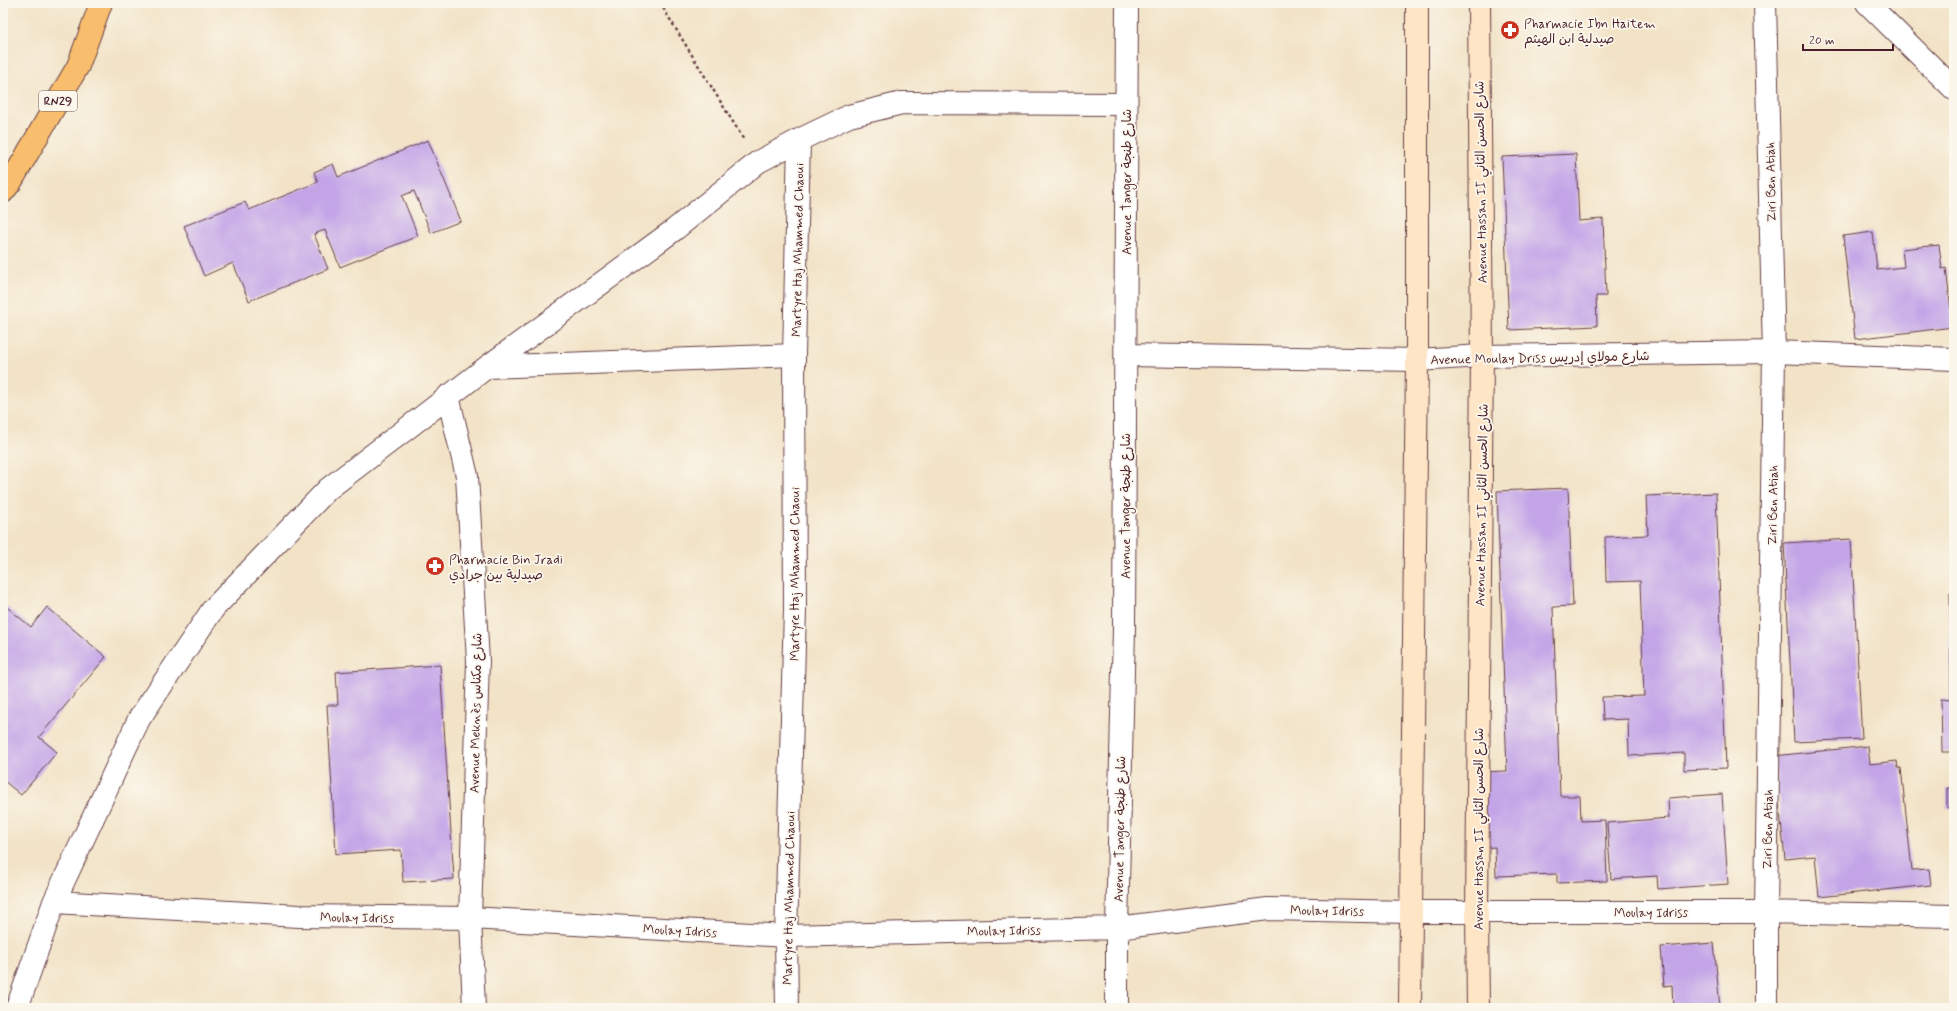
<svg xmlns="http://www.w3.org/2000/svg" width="1957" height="1011" font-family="Mynerve,'Playpen Sans Arabic',sans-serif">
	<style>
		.building { fill: #c3a5e7 }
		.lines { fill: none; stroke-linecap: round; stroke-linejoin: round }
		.street-casing { stroke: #633c42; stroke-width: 24 }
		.secondary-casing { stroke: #633c42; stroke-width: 24 }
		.primary-casing { stroke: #633c42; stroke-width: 24 }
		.path { stroke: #633c42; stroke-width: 2.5; stroke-dasharray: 3 3; stroke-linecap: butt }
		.street { stroke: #fff; stroke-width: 22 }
		.secondary { stroke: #fde5c5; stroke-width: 22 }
		.primary { stroke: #f9be6d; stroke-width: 22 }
		.labels { text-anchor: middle; stroke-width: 3.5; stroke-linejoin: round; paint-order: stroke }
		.shield { fill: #fbf7ec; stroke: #7f6065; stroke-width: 1 }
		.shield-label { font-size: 12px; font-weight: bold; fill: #4a1f2b }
		.poi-label { font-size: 13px; fill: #4a1f2b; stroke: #fbf7ec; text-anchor: start }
		.street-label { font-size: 13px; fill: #4a1f2b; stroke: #fbf7ec }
	</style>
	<rect width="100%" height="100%" fill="#fbf7ec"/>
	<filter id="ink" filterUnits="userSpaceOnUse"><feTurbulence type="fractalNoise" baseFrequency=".025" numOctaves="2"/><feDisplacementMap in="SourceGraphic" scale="8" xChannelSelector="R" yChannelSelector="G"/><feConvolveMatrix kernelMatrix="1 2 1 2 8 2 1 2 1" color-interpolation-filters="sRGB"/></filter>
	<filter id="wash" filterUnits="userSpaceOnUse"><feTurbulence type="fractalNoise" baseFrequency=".012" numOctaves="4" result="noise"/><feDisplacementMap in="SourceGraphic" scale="16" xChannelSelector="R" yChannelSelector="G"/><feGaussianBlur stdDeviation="0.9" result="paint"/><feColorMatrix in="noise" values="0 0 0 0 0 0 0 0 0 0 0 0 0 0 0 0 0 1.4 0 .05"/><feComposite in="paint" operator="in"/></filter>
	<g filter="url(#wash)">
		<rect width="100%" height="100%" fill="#f2e3c7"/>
		<g id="blocks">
			<path class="building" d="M428,140L461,221L431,233L414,191L402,196L418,236L340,267L325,230L314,234L328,269L249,301L233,263L204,276L184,226L245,202L249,210L318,182L314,172L333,164L338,177Z
				M1576,154L1579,221L1603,219L1606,296H1596L1597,326L1509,330L1502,157Z
				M1873,232L1877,270L1904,267L1902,249L1939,245L1942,269L1946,268L1953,327L1855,339L1843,236Z
				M1568,488L1573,606L1553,607L1560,796H1580L1581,821L1605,820L1607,881L1557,883V874L1496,876L1495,847L1481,848L1478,772L1507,771L1497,491Z
				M1716,493L1726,768L1684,770V753L1629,756L1628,719L1603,720L1602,697L1644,696L1640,581L1606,582L1605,537L1648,535L1646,496Z
				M1851,539L1862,739L1794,742L1784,543Z
				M1950,593H1954V752H1942L1941,699L1951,700Z
				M3,604L31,627L47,607L106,657L39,737L57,752L21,795L3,780Z
				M440,665L454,879L403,882L401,850L336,854L327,705H338L336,672Z
				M1868,746L1870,764L1897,761L1898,768H1901L1912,870L1929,869L1931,885L1819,897L1815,856L1785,859L1774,756Z
				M1947,788H1954V807L1947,808Z
				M1722,794L1728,884L1658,889L1657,876L1611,879L1607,823L1669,818L1668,798Z
				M1714,943L1720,1008H1673L1672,985L1664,986L1661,947Z"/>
		</g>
	</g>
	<g filter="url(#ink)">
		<use href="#blocks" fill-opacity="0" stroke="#633c42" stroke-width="1"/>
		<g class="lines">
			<g class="street-casing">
				<path id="street" d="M1765,3L1774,352L1766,912V1008
					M1867,3L1954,89
					M1126,355L1417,360L1482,356L1774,352L1954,359
					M487,367L794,355
					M448,396L467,476L478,661L470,918L474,1008
					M54,902L299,916L470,918L786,936L1117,928L1268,909L1410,912H1766L1954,916
					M17,1008L54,902L139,719L213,609L328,489L487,367L674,230L758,162L799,140L849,116L902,103L1126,104
					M787,1008L786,936L795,609L794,355L799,140
					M1117,1008V928L1124,628L1127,3"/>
			</g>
			<g class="secondary-casing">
				<path id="secondary" d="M1410,1008L1417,360V3
					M1478,1008L1477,912L1482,356L1479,3"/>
			</g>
			<g class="primary-casing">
				<path id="primary" d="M3,192L11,182L78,66L101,3"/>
			</g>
			<path class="path" d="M660,3L744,140"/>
			<use href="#street" class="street"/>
			<use href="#secondary" class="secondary"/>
			<use href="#primary" class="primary"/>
		</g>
	</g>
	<defs>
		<g id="pharmacy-disc" transform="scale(1)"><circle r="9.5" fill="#c8321e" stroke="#fbf7ec"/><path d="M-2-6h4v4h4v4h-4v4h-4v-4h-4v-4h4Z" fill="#fff"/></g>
	</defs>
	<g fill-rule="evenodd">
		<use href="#pharmacy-disc" x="1510" y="30"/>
		<use href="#pharmacy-disc" x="435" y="566"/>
	</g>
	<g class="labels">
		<rect class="shield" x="39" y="91" width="38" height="20" rx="3"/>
		<g class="shield-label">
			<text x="58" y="105">RN29</text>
		</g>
		<g class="poi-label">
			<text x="1524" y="28">Pharmacie Ibn Haitem<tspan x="1524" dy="15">صيدلية ابن الهيثم</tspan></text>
			<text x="449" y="564">Pharmacie Bin Jradi<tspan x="449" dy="15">صيدلية بين جرادي</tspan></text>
		</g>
		<g class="street-label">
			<text transform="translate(1126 182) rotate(-90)" y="5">Avenue Tanger شارع طنجة</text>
			<text transform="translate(1480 182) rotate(-91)" y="5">Avenue Hassan II شارع الحسن الثاني</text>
			<text transform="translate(1770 182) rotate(-91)" y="5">Ziri Ben Atiah</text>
			<text transform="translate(797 250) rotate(-89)" y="5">Martyre Haj Mhammed Chaoui</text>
			<text transform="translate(1540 357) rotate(-1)" y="5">Avenue Moulay Driss شارع مولاي إدريس</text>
			<text transform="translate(1481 505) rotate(-89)" y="5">Avenue Hassan II شارع الحسن الثاني</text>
			<text transform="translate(1772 505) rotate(-89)" y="5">Ziri Ben Atiah</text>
			<text transform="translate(1125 506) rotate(-90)" y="5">Avenue Tanger شارع طنجة</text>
			<text transform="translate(794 574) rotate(-90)" y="5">Martyre Haj Mhammed Chaoui</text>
			<text transform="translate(475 713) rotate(-89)" y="5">Avenue Meknès شارع مكناس</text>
			<text transform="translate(1119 829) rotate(-89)" y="5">Avenue Tanger شارع طنجة</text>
			<text transform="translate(1478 829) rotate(-90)" y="5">Avenue Hassan II شارع الحسن الثاني</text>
			<text transform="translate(1767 829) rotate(-89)" y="5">Ziri Ben Atiah</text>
			<text transform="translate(788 898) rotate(-89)" y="5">Martyre Haj Mhammed Chaoui</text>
			<text transform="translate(1327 910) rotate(1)" y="5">Moulay Idriss</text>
			<text x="1651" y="917">Moulay Idriss</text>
			<text transform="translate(357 917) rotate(1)" y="5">Moulay Idriss</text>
			<text transform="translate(680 930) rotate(3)" y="5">Moulay Idriss</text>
			<text transform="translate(1004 930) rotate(-1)" y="5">Moulay Idriss</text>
		</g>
	</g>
	<rect width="1957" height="1011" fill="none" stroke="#fbf7ec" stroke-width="16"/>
	<path d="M1803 44v6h90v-6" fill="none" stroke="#4a1f2b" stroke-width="2"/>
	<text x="1809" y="44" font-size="12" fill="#4a1f2b" stroke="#fbf7ec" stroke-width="3" paint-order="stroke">20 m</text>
</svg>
